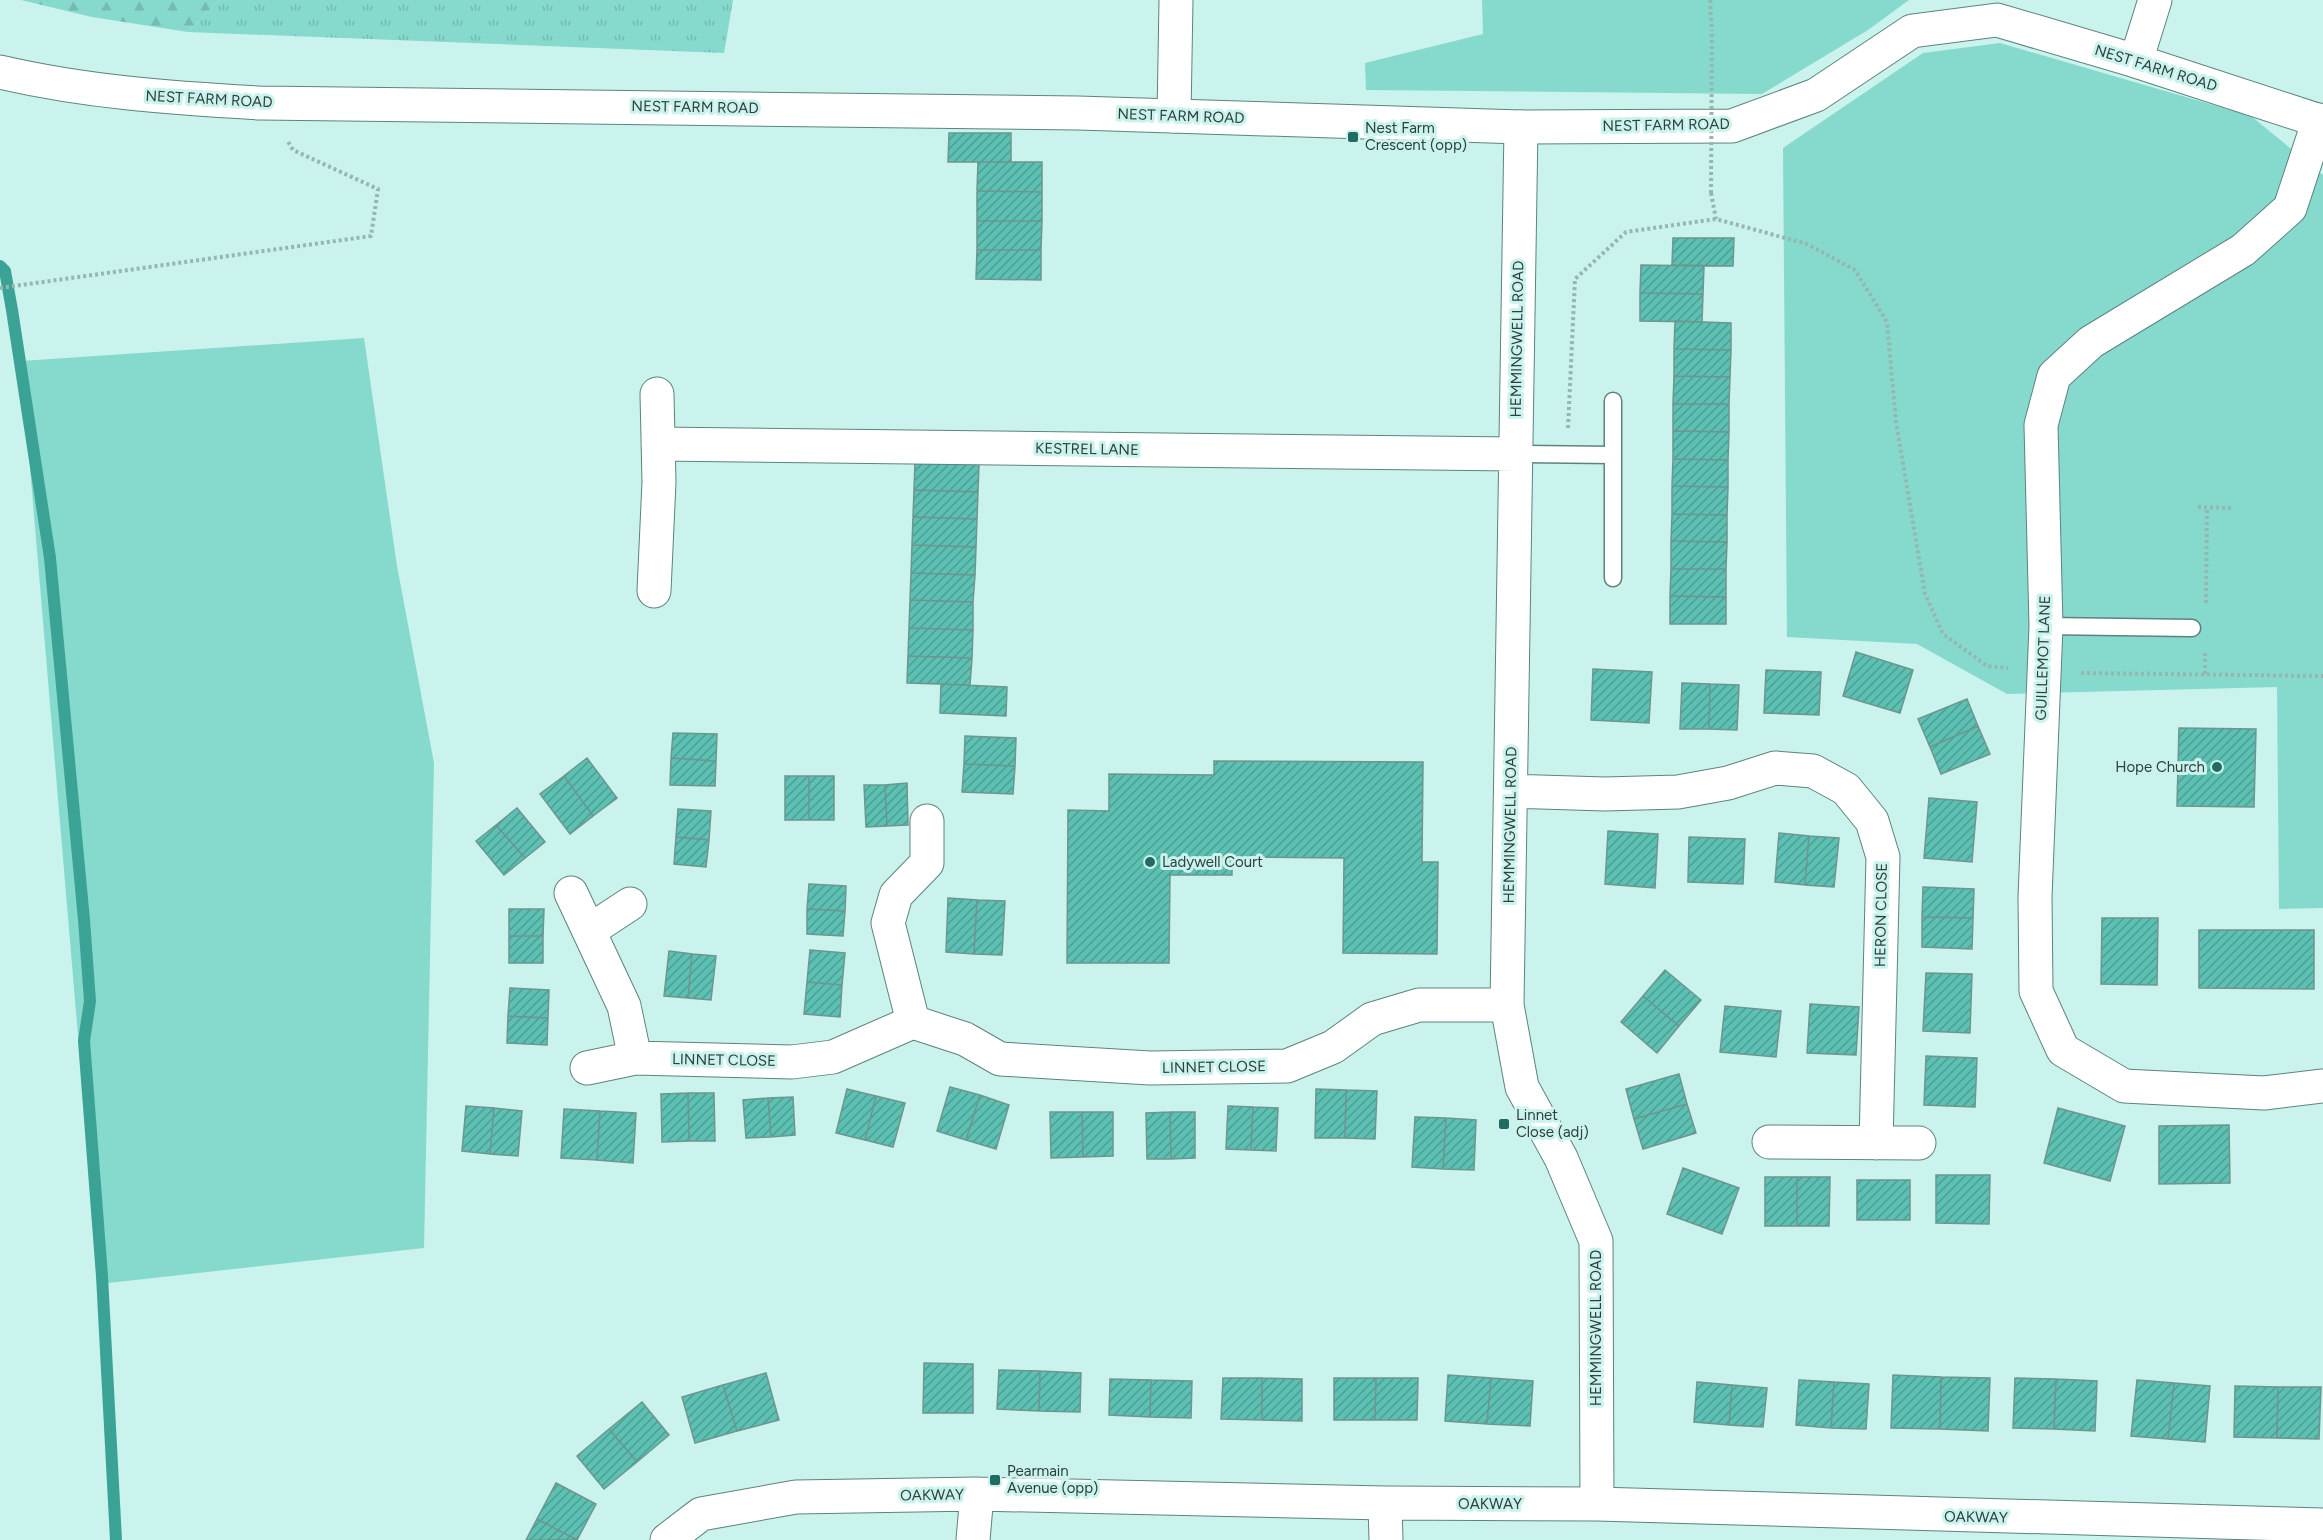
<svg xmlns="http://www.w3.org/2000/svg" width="2323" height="1540" font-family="Figtree,sans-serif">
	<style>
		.grass { fill: url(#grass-tufts) }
		.forest { fill: url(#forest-firs) }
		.green { fill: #86d9cd }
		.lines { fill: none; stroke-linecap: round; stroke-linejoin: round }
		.stream { stroke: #3ba396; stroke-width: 12 }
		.building { fill: url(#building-hatch); stroke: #6e958e; stroke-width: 1.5 }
		.service-casing { stroke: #5d837d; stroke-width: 19 }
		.minor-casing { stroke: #5d837d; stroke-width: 35 }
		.tertiary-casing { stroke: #5d837d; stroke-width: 35 }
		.path { stroke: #95b7b1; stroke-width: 4; stroke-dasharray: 3 3; stroke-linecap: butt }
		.service { stroke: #fff; stroke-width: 16 }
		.minor { stroke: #fff; stroke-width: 33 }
		.tertiary { stroke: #fff; stroke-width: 33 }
		.path-bridge { stroke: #95b7b1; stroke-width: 4; stroke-dasharray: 3 3; stroke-linecap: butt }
		.poi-dot { fill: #226b62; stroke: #c9f3ec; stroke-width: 2 }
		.labels { text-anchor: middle; stroke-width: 6; stroke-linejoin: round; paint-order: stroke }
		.street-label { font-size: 15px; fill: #2e3f3c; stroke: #c9f3ec }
		.poi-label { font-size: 15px; fill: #2e3f3c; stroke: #c9f3ec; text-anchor: start }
	</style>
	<defs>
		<pattern id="grass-tufts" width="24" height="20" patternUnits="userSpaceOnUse" patternTransform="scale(1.5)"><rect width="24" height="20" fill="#86d9cd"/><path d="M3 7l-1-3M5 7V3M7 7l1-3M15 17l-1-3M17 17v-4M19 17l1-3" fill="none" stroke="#74bbb1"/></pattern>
		<pattern id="forest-firs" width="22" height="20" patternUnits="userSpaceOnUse" patternTransform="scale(1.5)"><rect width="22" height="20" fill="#86d9cd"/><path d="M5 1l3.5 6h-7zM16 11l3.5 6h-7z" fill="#74bbb1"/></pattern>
		<pattern id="building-hatch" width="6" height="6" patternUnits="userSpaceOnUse" patternTransform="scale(1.5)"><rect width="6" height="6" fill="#5cc1b3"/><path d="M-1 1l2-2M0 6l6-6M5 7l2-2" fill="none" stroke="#4c9e93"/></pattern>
	</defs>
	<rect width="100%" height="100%" fill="#c9f3ec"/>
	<path class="grass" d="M219,0H733L724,53L188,32Z"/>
	<path class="forest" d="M21,0H219L188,32L92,17Z"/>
	<path class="green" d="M1482,0H1909L1868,30L1762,94L1366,90L1365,63L1483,34Z
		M2000,43L2251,116L2323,175V908L2279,909L2277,687L2007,694L1917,644L1787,637L1783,148L1923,53Z
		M364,338L397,566L434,763L424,1248L99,1284L21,361Z"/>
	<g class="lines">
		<path class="stream" d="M0,266L5,271L12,310L50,558L84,920L90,1001L84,1041L102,1276L116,1540"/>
	</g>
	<path class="building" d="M949,133H1011V162H948Z
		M978,162H1042V192L977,191Z
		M977,191L1042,192V221H977Z
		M977,221H1042L1041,250H977Z
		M1673,238H1734L1733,266L1672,265Z
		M977,250H1041V280L976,279Z
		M1641,265L1704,266L1703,294L1640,293Z
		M1640,293L1703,294L1702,322L1640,321Z
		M1675,321L1731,323V350L1674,349Z
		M1674,349L1731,350L1730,377L1674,376Z
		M1674,376L1730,377L1729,404H1673Z
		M1673,404H1729V432L1673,431Z
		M1673,431L1729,432L1728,460L1673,459Z
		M1673,459L1728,460V487L1672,486Z
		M915,462L979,464L978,492L914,490Z
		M1672,486L1728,487L1727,515L1672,514Z
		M914,490L978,492L977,519L913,517Z
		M1672,514L1727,515V542L1671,541Z
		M913,517L977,519L976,547L912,545Z
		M1671,541L1727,542L1726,569H1671Z
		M912,545L976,547L975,575L911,573Z
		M1671,569H1726V597L1670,596Z
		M911,573L975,575L973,602L910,600Z
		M1670,596L1726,597V624H1670Z
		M910,600L973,602V630L909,628Z
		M909,628L973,630L972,658L908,656Z
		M1856,652L1913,670L1900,713L1843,696Z
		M908,656L972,658L970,685L907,683Z
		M1593,669L1652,672L1649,723L1591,720Z
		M1766,670L1821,672L1819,715L1764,713Z
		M1682,683L1710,684L1709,729H1680Z
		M941,684L1007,687L1006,716L940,713Z
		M1710,684L1739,685L1737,730L1709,729Z
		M1967,699L1978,726L1930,747L1918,719Z
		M1978,726L1990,754L1941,774L1930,747Z
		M2179,728L2256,729L2254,807L2177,806Z
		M673,733L717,734L716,761L671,758Z
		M965,736L1016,738L1015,766L964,764Z
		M587,758L617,798L593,816L564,776Z
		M671,758L716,761L715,786L670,785Z
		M1214,761L1423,762L1422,862H1438L1437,954L1343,953L1344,858L1232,857V875H1170L1169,963H1067L1068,810L1109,811V774L1214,775Z
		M964,764L1015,766L1013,794L962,792Z
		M564,776L593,816L570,834L540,794Z
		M785,776H809V820H785Z
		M809,776H834V820H809Z
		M907,783L908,825L887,826L885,785Z
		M864,785H885L887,826L866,827Z
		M1929,798L1977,802L1972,862L1924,858Z
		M517,808L545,842L525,858L496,825Z
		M678,809L711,811L709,840L676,837Z
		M496,825L525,858L504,875L476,841Z
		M1608,831L1658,834L1655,888L1605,884Z
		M1779,833L1809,836L1805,885L1775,882Z
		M1809,836L1839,838L1834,887L1805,885Z
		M676,837L709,840L706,867L674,864Z
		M1689,837L1745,839L1743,884L1688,882Z
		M809,884L846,886L845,911L807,909Z
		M1923,887L1974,889L1973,918L1922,917Z
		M948,898L977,900L974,954L946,952Z
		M977,900L1005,901L1002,955L974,954Z
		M509,909H544L543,936H509Z
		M807,909L845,911L843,936L807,934Z
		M1922,917L1973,918L1972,949L1922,947Z
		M2102,918H2158L2157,985L2101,984Z
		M2199,930H2314V989L2199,988Z
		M509,936H543V963H509Z
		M810,950L845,953L842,985L807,982Z
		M669,951L692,954L688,998L664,996Z
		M692,954L716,956L711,1000L688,998Z
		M1665,970L1701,1000L1679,1026L1643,996Z
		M1926,973L1972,974L1970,1033L1923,1031Z
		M807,982L842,985L840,1017L804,1014Z
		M510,988L549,990L548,1018L508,1016Z
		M1643,996L1679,1026L1657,1053L1621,1022Z
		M1810,1004L1859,1007L1856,1055L1807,1053Z
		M1725,1006L1781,1011L1776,1057L1720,1052Z
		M508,1016L548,1018L547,1045L507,1043Z
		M1926,1056L1977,1058L1975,1107L1924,1105Z
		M1679,1074L1687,1104L1634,1119L1626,1089Z
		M950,1087L980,1095L966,1140L937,1131Z
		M847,1089L876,1096L865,1140L836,1133Z
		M1316,1089L1346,1090L1345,1138H1315Z
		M1346,1090L1377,1091L1375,1139L1345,1138Z
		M688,1093L689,1141L662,1142L661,1094Z
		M688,1093H714L715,1141H689Z
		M980,1095L1009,1105L996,1149L966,1140Z
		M876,1096L905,1103L893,1147L865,1140Z
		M793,1097L795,1135L771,1137L768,1098Z
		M768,1098L771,1137L746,1138L743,1100Z
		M1687,1104L1696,1133L1643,1149L1634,1119Z
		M466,1106L494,1108L490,1154L462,1151Z
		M1228,1106L1253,1107L1251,1150L1226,1149Z
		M1253,1107L1278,1108L1276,1151L1251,1150Z
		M494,1108L522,1111L518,1156L490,1154Z
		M2058,1108L2125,1126L2110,1181L2044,1163Z
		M564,1109L600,1111L597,1160L561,1158Z
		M600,1111L636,1113L633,1163L597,1160Z
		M1050,1112H1082L1083,1157L1051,1158Z
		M1082,1112H1113V1156L1083,1157Z
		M1170,1112L1171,1159H1147L1146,1113Z
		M1170,1112H1195V1158L1171,1159Z
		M1415,1117L1446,1118L1443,1169L1412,1167Z
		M1446,1118L1476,1120L1474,1170L1443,1169Z
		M2229,1125L2230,1183L2159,1184V1126Z
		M1683,1168L1739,1188L1722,1234L1667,1214Z
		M1936,1175H1990L1989,1224L1936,1223Z
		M1765,1177H1797V1226H1765Z
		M1797,1177H1830L1829,1226H1797Z
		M1857,1180H1910V1220H1857Z
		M924,1363L973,1364V1413H923Z
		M999,1370L1040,1371L1039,1411L997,1409Z
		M1040,1371L1081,1373L1080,1412L1039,1411Z
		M766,1373L779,1420L737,1431L723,1385Z
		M1448,1375L1491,1378L1487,1424L1445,1421Z
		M1893,1375L1941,1377L1940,1429L1891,1428Z
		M1941,1377L1990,1378L1988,1431L1940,1429Z
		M1223,1378H1262V1420L1221,1419Z
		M1262,1378L1302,1379V1421L1262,1420Z
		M1334,1378H1376L1375,1420H1334Z
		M1376,1378H1418L1417,1420H1375Z
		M1491,1378L1533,1381L1530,1426L1487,1424Z
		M2015,1378L2056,1379L2054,1429L2013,1428Z
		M1110,1379L1151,1380L1150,1417L1109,1415Z
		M2056,1379L2097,1381L2095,1431L2054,1429Z
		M1151,1380L1192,1381L1191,1418L1150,1417Z
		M1799,1380L1834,1382L1831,1428L1796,1425Z
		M2137,1380L2174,1383L2168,1439L2131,1436Z
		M1697,1382L1732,1385L1729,1425L1694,1422Z
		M1834,1382L1869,1384L1866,1429L1831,1428Z
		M2174,1383L2210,1386L2205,1442L2168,1439Z
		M723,1385L737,1431L695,1443L682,1397Z
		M1732,1385L1767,1388L1763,1427L1729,1425Z
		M2235,1386L2278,1387L2277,1438L2234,1437Z
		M2278,1387H2321L2319,1439L2277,1438Z
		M642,1402L669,1435L637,1462L609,1429Z
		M609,1429L637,1462L604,1489L577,1456Z
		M556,1483L596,1504L577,1540L537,1519Z
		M537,1519L577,1540H526Z"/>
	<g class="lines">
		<g class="service-casing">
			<path id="service" d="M1613,401V578
				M1515,454L1613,455
				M2046,626L2192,628"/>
		</g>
		<g class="minor-casing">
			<path id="minor" d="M2136,61L2155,0
				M1174,116L1176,0
				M2319,120L2290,208L2243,250L2091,342L2054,376L2041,425L2046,626L2035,897L2036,991L2063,1050L2124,1086L2264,1093L2323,1086
				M1521,127L1507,1005L1522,1087L1561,1158L1596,1241L1597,1504
				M658,444L1515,454
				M654,591L659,482L657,394
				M1511,791L1605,794L1678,792L1728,783L1775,768L1813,771L1846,789L1872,821L1883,857L1876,1143
				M571,893L624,1006L635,1058
				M589,931L630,904
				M913,1022L888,923L896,895L927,863V821
				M587,1068L635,1058L792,1062L833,1057L913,1022L965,1039L1000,1059L1150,1068L1287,1066L1333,1047L1372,1019L1419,1005H1507
				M1769,1142L1919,1143
				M1385,1503L1386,1540
				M667,1540L701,1514L796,1497L977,1494L1385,1503L1597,1504L2323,1525
				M973,1540L977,1494"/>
		</g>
		<g class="tertiary-casing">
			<path id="tertiary" d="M0,72C86,92 172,98 260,103L1078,113L1521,127L1732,126L1816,95L1912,31L1997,20L2136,61L2323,122"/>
		</g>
		<path class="path" d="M1710,0L1712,31
			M1711,193L1716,219
			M0,288L371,236L378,189L293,150L287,140
			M1568,428L1575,279L1626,232L1716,219L1807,244L1855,270L1887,322L1896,422L1925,594L1943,634L1987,666L2008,668
			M2198,507L2234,508
			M2206,603L2207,508
			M2081,673L2323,676
			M2205,674V653"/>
		<use href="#service" class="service"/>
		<use href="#minor" class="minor"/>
		<use href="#tertiary" class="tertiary"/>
		<path class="path-bridge" d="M1711,193L1712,31"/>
	</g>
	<g class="poi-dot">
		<rect x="1347" y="131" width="12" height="12" rx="3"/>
		<circle cx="2217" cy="767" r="6"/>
		<circle cx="1150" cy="862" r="6"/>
		<rect x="1498" y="1118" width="12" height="12" rx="3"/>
		<rect x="989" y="1474" width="12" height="12" rx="3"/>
	</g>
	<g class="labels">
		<g class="street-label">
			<text transform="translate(2156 68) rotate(17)" y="5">NEST FARM ROAD</text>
			<text transform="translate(209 99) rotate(3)" y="5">NEST FARM ROAD</text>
			<text transform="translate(695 107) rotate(1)" y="5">NEST FARM ROAD</text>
			<text transform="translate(1181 116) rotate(2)" y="5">NEST FARM ROAD</text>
			<text transform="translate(1666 125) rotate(-1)" y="5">NEST FARM ROAD</text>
			<text transform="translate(1517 339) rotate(-89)" y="5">HEMMINGWELL ROAD</text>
			<text transform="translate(1087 449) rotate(1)" y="5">KESTREL LANE</text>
			<text transform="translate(2043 658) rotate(-88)" y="5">GUILLEMOT LANE</text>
			<text transform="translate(1510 825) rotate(-89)" y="5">HEMMINGWELL ROAD</text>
			<text transform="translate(1881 915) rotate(-89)" y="5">HERON CLOSE</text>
			<text transform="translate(724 1060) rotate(1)" y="5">LINNET CLOSE</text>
			<text transform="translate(1214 1067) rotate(-1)" y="5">LINNET CLOSE</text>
			<text transform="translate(1596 1328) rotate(-90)" y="5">HEMMINGWELL ROAD</text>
			<text transform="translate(932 1495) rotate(-1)" y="5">OAKWAY</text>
			<text x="1490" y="1509">OAKWAY</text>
			<text transform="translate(1976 1517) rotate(1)" y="5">OAKWAY</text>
		</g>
		<g class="poi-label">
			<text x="1365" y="133">Nest Farm<tspan x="1365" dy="17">Crescent (opp)</tspan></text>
			<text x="2205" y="772" text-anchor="end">Hope Church</text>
			<text x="1162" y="867">Ladywell Court</text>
			<text x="1516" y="1120">Linnet<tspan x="1516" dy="17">Close (adj)</tspan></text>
			<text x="1007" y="1476">Pearmain<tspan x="1007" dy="17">Avenue (opp)</tspan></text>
		</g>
	</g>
</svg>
